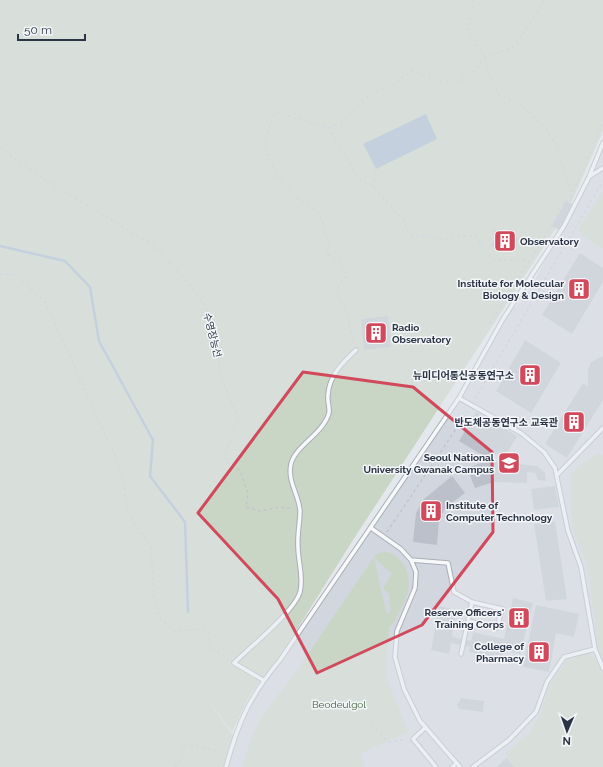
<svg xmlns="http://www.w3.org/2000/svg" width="603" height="767" font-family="Raleway,'Noto Sans KR',sans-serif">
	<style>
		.built { fill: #d2d6de }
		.green { fill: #c9d6c5; fill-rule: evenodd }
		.water { fill: #9fb4cc }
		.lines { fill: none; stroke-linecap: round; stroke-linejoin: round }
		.stream { stroke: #9fb4cc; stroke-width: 2.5 }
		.building { fill: #bbc0ca }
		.service-casing { stroke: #a9aeb7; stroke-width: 5.5 }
		.path { stroke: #c2c5cb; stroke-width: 1.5; stroke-dasharray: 3 3; stroke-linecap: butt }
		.service { stroke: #f7f8fa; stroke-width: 3.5 }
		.marked { fill: none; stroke: #d1495b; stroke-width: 3; stroke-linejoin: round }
		.labels { text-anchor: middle; stroke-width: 3; stroke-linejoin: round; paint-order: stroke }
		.poi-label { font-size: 10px; font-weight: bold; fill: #2b3445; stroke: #f4f6f9; text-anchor: end }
		.street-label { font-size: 10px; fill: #2b3445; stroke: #f4f6f9 }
		.park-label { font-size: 10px; fill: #3f6138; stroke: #f4f6f9 }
	</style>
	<rect width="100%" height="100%" fill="#e4e7ec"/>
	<path class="built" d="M603,143V767H226L236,733L248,703L263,680L280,660L459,398L503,319L526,296L575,205Z"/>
	<path class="green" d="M0,0H603V131L569,208L353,540L266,679L262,678L250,695L232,732L203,694L234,736L226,767H0Z
		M603,191V249L580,234L578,229Z
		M597,454L603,455V662L598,650L587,565L572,528L570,474Z
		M387,552C395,554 399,558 404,565C416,587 403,604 393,624L389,627L386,676L408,732L361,753L365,767H242L250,741L260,719L302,663L374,557L379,553ZM374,558L392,573L383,588L389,594L390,611L387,615Z
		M587,653L595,658L603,674V767H514L505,753L528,735L540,715L550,684L567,660Z"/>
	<path class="water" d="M426,114L437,139L376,169L363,144Z"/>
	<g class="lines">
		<path class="stream" d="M0,246L65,261L90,287L99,341L153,440L150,476L185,522L188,612"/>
	</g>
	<path class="building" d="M566,201L574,205L560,231L552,226Z
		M511,228L513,235L519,239L514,243V251L505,247L501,252L499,246H491L495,237L493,229L503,232Z
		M580,253L603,268V282L572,334L542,315Z
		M388,316L391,347L364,350L361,319Z
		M525,340L561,363L531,413L496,391Z
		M603,356V400L567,458L545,444L583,383L588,387V370L591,362Z
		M476,412L517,436L507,453L484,456L459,441Z
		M497,462L537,466L545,473L546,481L538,480L535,473L527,472V483L494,482L475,488L467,468L481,463Z
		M452,476L465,493L445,508L439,521L437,545L413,542L416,513L424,499Z
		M555,486L559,507L534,510L531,489Z
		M555,521L567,599L546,601L534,524Z
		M513,598L533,603L520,654L504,650L500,664L492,662L493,657L469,652L470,647L451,643L449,654L431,650L439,606L457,610L452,637L471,641L473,632L504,639Z
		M536,605L579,614L574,637L556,633L549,672L523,667Z
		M461,698L484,701L483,712L459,709L457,705Z
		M507,758L514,767H496Z"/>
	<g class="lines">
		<g class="service-casing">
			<path id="service" d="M590,176L603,168
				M459,398L521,433L544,452L555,468L568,531L581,567L595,649L603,668
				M557,475L603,428
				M371,528L401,549L411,560L416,572L415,588L397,631L395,657L404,689L420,721L460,767
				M411,560L448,563L454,592L472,602L502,609L497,628L468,621
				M461,654L472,602
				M263,680L234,663C250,647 294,612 300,592C304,577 298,562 298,547C297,535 300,523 300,511C299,495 287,481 291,464C295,446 323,434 329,413C330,408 327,401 328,395C329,376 342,363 356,350
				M426,727L413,739L436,767
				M226,767C238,722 250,696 280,660L459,398L503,319L564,226L589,177L603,143
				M452,767L457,763
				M473,767L509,740L536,712L547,682L564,657L595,649"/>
		</g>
		<path class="path" d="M472,0L474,7L467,27L485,58L490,76L499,95L520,105L546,127L557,147L573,197
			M329,128L343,121L373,91L388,88L412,71L435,80L454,83L472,73L485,58L515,46L544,0
			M0,148L47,181L153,245L180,274L206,307L218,353L221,378L238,417L226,454V462L240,470L248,493L246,507L260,511L279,507L293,509
			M373,187L376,169
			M0,274L16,275L45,302L117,460L124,486L126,502L133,521L151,547L154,596L159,617L174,631L204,629L208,633L211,648L229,659
			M490,324L551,226L565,201L571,196L603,123
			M354,345L347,315L338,294V286L347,276L339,261L327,254L329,240L323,232V221L315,209L298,199L277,177L264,143L275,112L329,128L358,178L373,187L403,220L410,235L431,236L439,240L464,236L478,237L482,247L493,260H524L522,273L524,276
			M475,399L603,181
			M387,532L468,411
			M371,725L389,742L407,739
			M175,767L180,761L186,744L222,752"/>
		<use href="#service" class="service"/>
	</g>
	<path d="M0 0H603V767H0ZM303,372L413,387L492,452L493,532L422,625L317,673L278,599L198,513Z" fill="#e4e7ec" fill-opacity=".55" fill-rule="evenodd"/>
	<path class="marked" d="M303,372L413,387L492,452L493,532L422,625L317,673L278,599L198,513Z"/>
	<defs>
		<g id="building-square" transform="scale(1.15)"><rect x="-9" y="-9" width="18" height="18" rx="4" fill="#d1495b" stroke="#f4f6f9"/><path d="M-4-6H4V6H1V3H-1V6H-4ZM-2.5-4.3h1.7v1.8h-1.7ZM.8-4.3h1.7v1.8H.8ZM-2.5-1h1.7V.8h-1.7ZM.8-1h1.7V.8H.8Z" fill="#fff"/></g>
		<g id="university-square" transform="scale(1.15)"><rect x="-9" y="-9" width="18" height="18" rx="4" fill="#d1495b" stroke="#f4f6f9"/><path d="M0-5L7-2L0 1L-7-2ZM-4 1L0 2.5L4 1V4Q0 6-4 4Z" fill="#fff"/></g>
	</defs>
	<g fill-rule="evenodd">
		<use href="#building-square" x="505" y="241"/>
		<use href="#building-square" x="579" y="289"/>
		<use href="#building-square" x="376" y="333"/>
		<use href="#building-square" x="530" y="375"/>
		<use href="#building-square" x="574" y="422"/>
		<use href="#university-square" x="509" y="463"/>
		<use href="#building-square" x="431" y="511"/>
		<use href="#building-square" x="519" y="618"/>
		<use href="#building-square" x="539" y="652"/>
	</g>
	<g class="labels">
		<g class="poi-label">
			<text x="520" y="245" text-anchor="start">Observatory</text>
			<text x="564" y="287">Institute for Molecular<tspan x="564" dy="12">Biology &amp; Design</tspan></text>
			<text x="392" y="331" text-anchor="start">Radio<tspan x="392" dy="12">Observatory</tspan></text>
			<text x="514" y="379">뉴미디어통신공동연구소</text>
			<text x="558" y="426">반도체공동연구소 교육관</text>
			<text x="494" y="461">Seoul National<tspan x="494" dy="12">University Gwanak Campus</tspan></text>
			<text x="446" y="509" text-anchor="start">Institute of<tspan x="446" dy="12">Computer Technology</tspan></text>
			<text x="504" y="616">Reserve Officers'<tspan x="504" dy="12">Training Corps</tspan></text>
			<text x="524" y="650">College of<tspan x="524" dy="12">Pharmacy</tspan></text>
		</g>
		<g class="street-label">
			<text transform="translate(213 335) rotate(76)" y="4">수영장능선</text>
		</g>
		<g class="park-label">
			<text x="339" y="708">Beodeulgol</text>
		</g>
	</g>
	<g transform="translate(567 731) rotate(182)" stroke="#f4f6f9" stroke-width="3" paint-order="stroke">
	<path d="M0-3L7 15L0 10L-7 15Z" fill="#2b3445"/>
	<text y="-6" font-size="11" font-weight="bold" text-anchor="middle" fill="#2b3445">N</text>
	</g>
	<path d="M18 34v6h67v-6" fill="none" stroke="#2b3445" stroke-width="2"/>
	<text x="24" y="34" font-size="12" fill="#2b3445" stroke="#f4f6f9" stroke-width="3" paint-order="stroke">50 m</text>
</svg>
